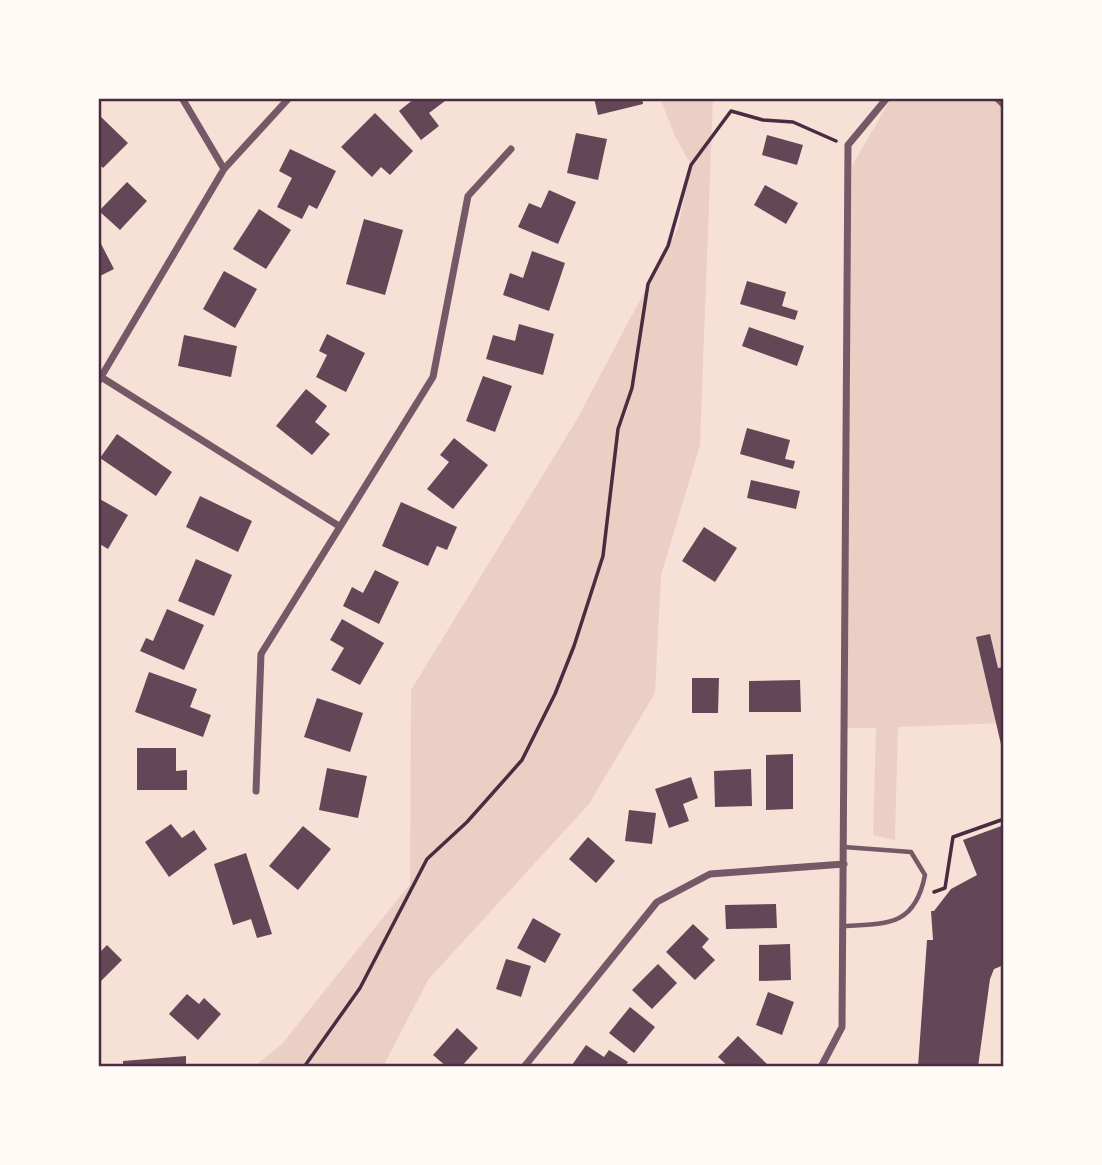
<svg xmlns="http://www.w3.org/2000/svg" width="1102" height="1165" font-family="'Asap Condensed',sans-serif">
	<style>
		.green { fill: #ebcfc5 }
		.building { fill: #644757 }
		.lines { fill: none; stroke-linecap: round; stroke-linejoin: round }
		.path { stroke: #4a2c40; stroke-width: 3.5 }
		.service { stroke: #755966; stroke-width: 4.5 }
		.minor { stroke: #755966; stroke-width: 7 }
		.neatline { fill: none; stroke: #4a2c40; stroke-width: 2.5 }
	</style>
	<rect width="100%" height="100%" fill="#f7e1d7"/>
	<path class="green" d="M660,98H713L700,445L661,575L655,693L589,804L428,980L383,1067H253L282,1044L410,884L411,690L576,421L678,228L691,165L675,136Z
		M891,98H1004V723L898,727L895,840L873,835L876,728H843L852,166Z"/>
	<path class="building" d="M415,98H443L445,101L429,113L439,126L421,140L399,111Z
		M594,98H642L643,104L598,115Z
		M375,113L413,151L390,175L381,167L372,177L341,147Z
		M98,114L128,143L103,168L98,163Z
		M576,133L607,139L598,180L567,173Z
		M767,135L803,145L797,165L762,155Z
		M290,149L336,171L317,209L309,205L302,219L277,207L292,178L279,171Z
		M127,182L147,201L120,230L99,211Z
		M765,185L798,203L786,224L754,205Z
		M549,190L576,202L558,244L518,227L529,203L541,208Z
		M259,209L291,230L266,269L233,249Z
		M364,219L403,230L385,295L346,284Z
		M98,238L114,269L98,277Z
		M532,251L565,263L549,311L503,295L510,273L523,278Z
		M224,271L257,289L235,328L203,309Z
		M747,281L786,292L782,306L798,311L795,320L740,304Z
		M519,324L554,334L543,375L486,359L493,335L515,341Z
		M749,327L804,346L797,366L742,346Z
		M327,334L365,353L346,392L316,377L327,355L319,351Z
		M184,335L237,346L231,377L178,366Z
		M483,376L512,386L495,432L466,421Z
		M306,389L327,406L315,422L330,434L312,455L276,426Z
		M747,428L790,440L785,459L795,461L793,469L740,454Z
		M117,434L172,472L156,496L100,458Z
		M454,438L488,465L453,509L427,489L449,462L440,455Z
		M751,480L800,491L796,509L747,498Z
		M200,496L252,521L238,552L186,527Z
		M98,498L128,515L108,549L98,543Z
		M401,502L457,527L447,550L437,546L428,566L382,546Z
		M704,527L737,548L715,582L682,561Z
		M196,559L232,575L214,616L178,601Z
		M375,570L399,582L379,624L343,606L352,587L363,593Z
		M167,609L204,625L184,670L140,651L146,638L153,641Z
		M342,619L384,643L360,685L331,670L344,648L330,640Z
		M990,634L998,668L1004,667L1003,753L976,637Z
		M149,672L197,689L190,707L211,715L203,737L135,712Z
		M692,678H719L718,713H692Z
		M800,680L801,712H749V681Z
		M317,698L363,713L350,752L304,737Z
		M137,748H176V771L187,770V790H137Z
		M793,754V809L766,810V755Z
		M327,768L367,776L358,818L319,810Z
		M751,769L752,806L715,807L714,771Z
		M691,777L698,798L683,804L689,821L669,828L655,789Z
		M629,810L656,813L652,844L625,841Z
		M171,824L182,838L194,830L207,849L169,877L145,842Z
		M1004,825V965L994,969L990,979L978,1067H918L927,940H933L931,911H934L951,889L977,875L963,840Z
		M303,826L331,849L298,890L269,866Z
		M588,837L615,861L596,883L569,859Z
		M246,853L272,934L257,938L251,919L233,925L214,864Z
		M776,904L777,928L726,929L725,905Z
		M533,918L561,934L545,963L517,948Z
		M693,924L709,939L702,947L715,960L695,980L666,952Z
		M790,944L791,980L759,981V945Z
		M107,945L122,960L98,984V954Z
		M506,959L531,966L521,997L496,989Z
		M658,964L677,983L652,1009L632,990Z
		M768,992L794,1002L782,1035L756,1025Z
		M187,994L199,1004L204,998L221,1014L198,1040L169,1014Z
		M630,1007L655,1027L634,1053L609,1033Z
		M457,1028L478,1048L461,1067H447L433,1055Z
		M738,1036L767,1064L765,1067H729L718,1057Z
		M586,1045L604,1057L609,1050L628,1062L624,1067H576L572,1065Z
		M186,1056V1067H123V1061Z"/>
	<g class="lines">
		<path class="path" d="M934,892L945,888L953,837L1004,819
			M304,1067L360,988L427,859L467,822L522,760L555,694L574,646L603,556L618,429L632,388L648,284L668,246L691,165L731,111L763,120L793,122L836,141"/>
		<path class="service" d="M843,926C888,924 915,926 925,875L911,852L844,847"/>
		<path class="minor" d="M182,98L224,169
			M997,98L1004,105
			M101,377L339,526
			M98,382L224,169L289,98
			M256,791L261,654L433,377L468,196L511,149
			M524,1067L657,902L710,874L844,864
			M821,1067L842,1027L848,145L887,98"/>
	</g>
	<rect width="1102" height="1165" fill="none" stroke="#fffaf5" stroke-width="200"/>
	<rect x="100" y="100" width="902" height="965" class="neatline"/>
</svg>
